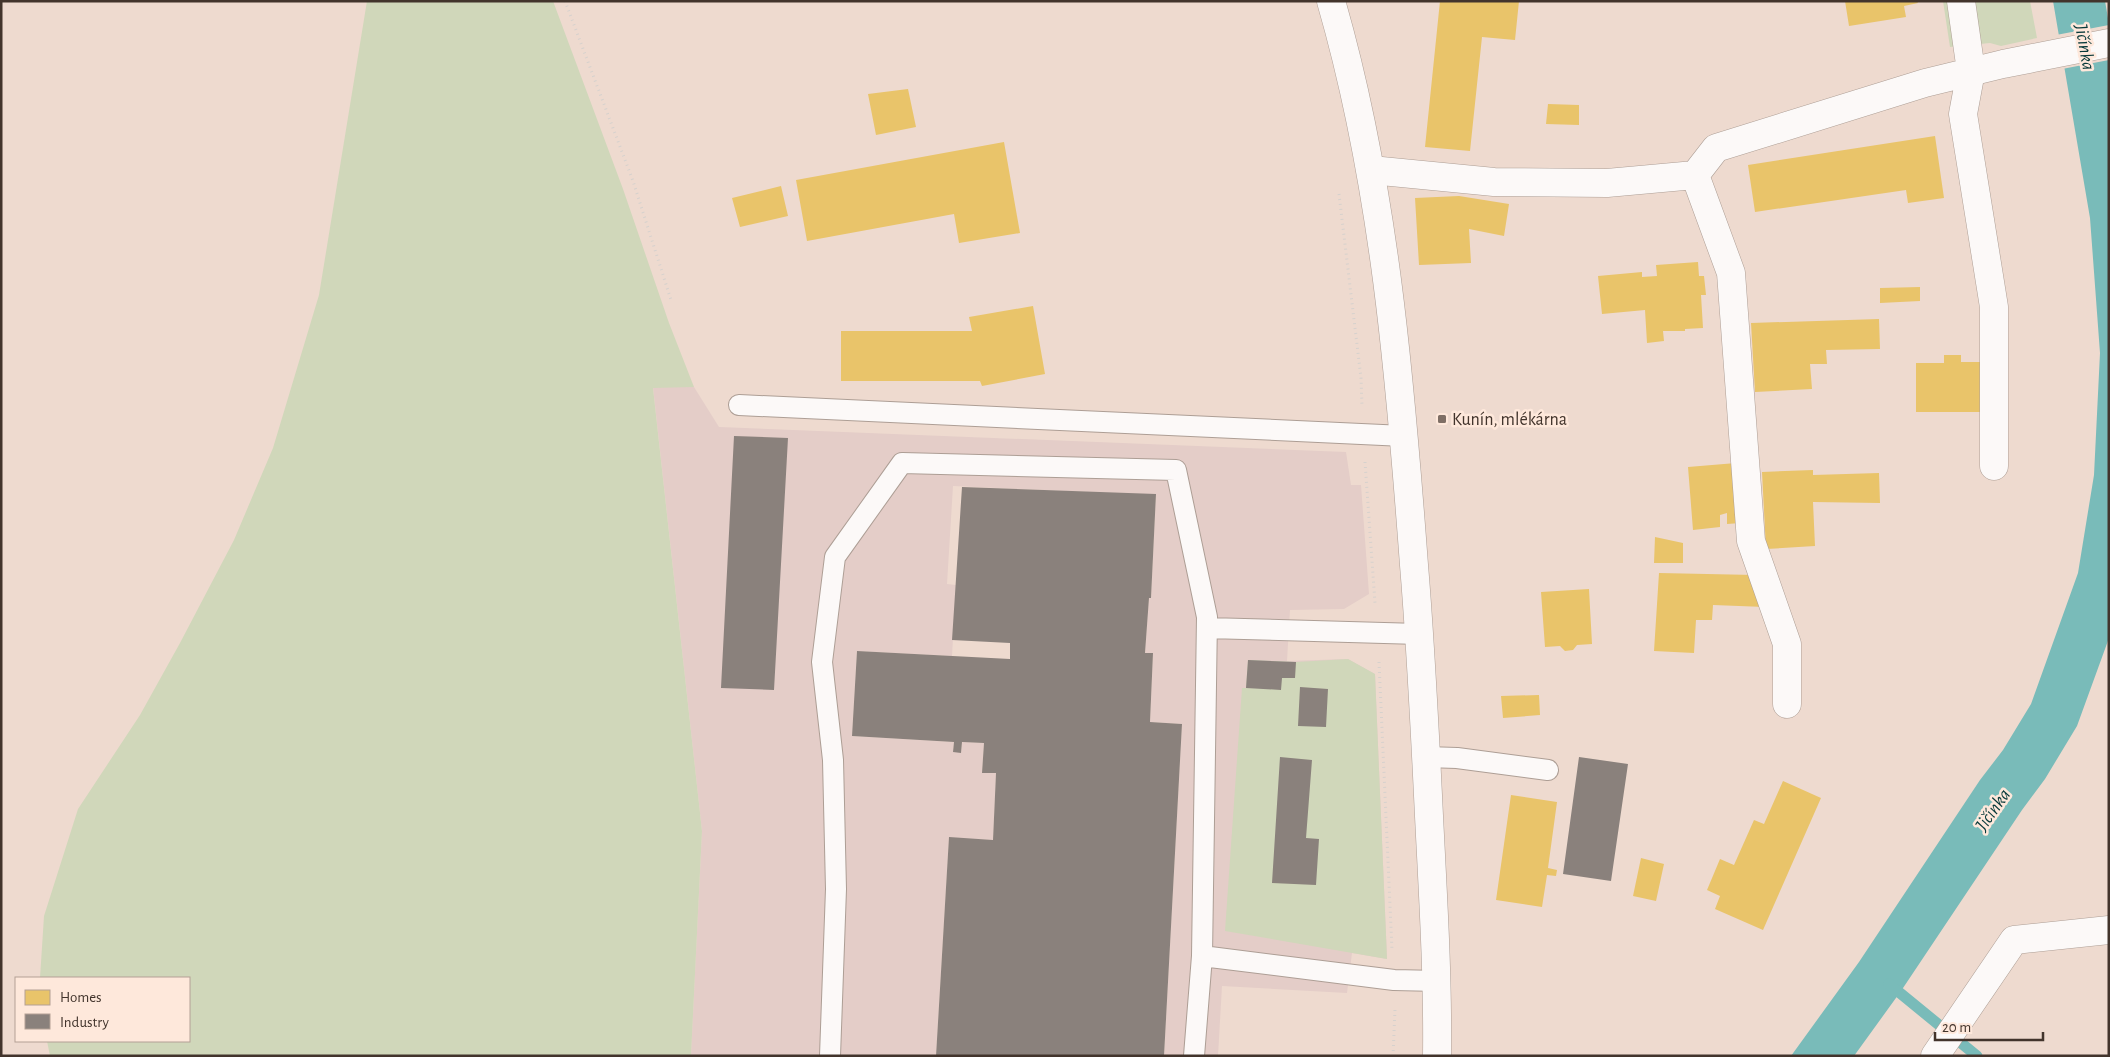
<svg xmlns="http://www.w3.org/2000/svg" width="2110" height="1057" font-family="'Alegreya Sans',sans-serif">
	<style>
		.industrial { fill: #e4cdc8 }
		.green { fill: #d0d7ba }
		.water { fill: #79bbb9 }
		.pier { fill: #eedacf }
		.homes { fill: #e9c46a }
		.industry { fill: #8a817c }
		.lines { fill: none; stroke-linecap: round; stroke-linejoin: round }
		.stream { stroke: #79bbb9; stroke-width: 11 }
		.service-casing { stroke: #ad9e95; stroke-width: 22 }
		.minor-casing { stroke: #ad9e95; stroke-width: 29 }
		.primary-casing { stroke: #ad9e95; stroke-width: 29 }
		.path { stroke: #d6d1cd; stroke-width: 3; stroke-dasharray: 1 4; stroke-linecap: butt }
		.service { stroke: #fcf9f8; stroke-width: 20 }
		.minor { stroke: #fcf9f8; stroke-width: 28 }
		.primary { stroke: #fcf9f8; stroke-width: 28 }
		.poi-dot { fill: #7e6e65; stroke: #fee8db; stroke-width: 2 }
		.labels { text-anchor: middle; stroke-width: 5; stroke-linejoin: round; paint-order: stroke }
		.poi-label { font-size: 18px; fill: #42342c; stroke: #fee8db; text-anchor: start }
		.water-label { font-size: 19px; font-style: italic; fill: #07393a; stroke: #fee8db }
	</style>
	<rect width="100%" height="100%" fill="#eedacf"/>
	<path class="industrial" d="M653,387H694L719,427L1346,452L1351,485H1361L1369,594L1344,609L1290,610L1287,661L1348,659L1375,674L1387,959L1352,953L1347,993L1222,986L1218,1056H1164L1182,724L1150,722L1153,654L1145,653L1149,598L1151,597L1156,495L953,486L947,584L956,585L952,656L857,651L852,736L954,742L953,752H961L962,742L984,743L982,773H996L993,840L949,838L936,1056H691L702,831Z"/>
	<path class="green" d="M367,1H553L623,189L669,323L694,387L653,388L702,831L691,1056H50L47,1041H189V978H40L44,916L78,809L140,715L180,643L234,540L273,448L319,295Z
		M1943,1H2030L2037,38L2001,46L1990,43L1950,47Z
		M1348,659L1375,674L1387,959L1225,931L1242,688H1246L1248,660L1296,662Z"/>
	<path class="water" d="M2053,1H2105L2109,24V638L2077,726L2045,779L2022,810L1901,991L1854,1056H1791L1859,962L1980,780L2003,750L2031,704L2078,573L2094,475L2100,353L2090,218Z"/>
	<path class="pier" d="M2109,25V60L2062,69L2056,35Z"/>
	<path class="homes" d="M1440,1H1519L1515,40L1482,37L1470,151L1425,147Z
		M1845,1H1917L1918,3L1904,6L1906,17L1849,26Z
		M908,89L916,127L876,135L868,94Z
		M1548,104L1579,105V125L1546,124Z
		M1935,136L1944,198L1908,203L1906,190L1755,212L1748,165Z
		M1004,142L1020,233L959,243L954,214L807,241L796,180Z
		M781,186L788,216L740,227L732,198Z
		M1459,196L1509,204L1504,236L1469,229L1471,263L1419,265L1415,198Z
		M1698,262L1699,276H1704L1706,295H1701L1703,328L1685,329V331H1663L1664,341L1647,343L1645,310L1602,314L1598,276L1642,272V277L1657,276L1656,265Z
		M1920,287V301L1880,303V288Z
		M1033,306L1045,374L982,386L980,381H841V331H972L969,317Z
		M1879,319L1880,349L1826,350L1827,364H1810L1812,389L1755,392L1751,323Z
		M1944,355H1961V362H1981V412H1916V363H1944Z
		M1736,463L1741,523L1727,524V513L1720,515V527L1693,530L1688,467Z
		M1813,470V475L1879,473L1880,503L1813,502L1815,546L1766,549L1762,472Z
		M1655,537L1683,543V563H1654Z
		M1659,573L1755,575L1765,607L1713,605L1712,620H1696L1694,653L1654,651Z
		M1589,589L1592,644L1577,645L1573,650L1565,651L1560,646L1545,647L1541,592Z
		M1539,695L1540,715L1503,718L1501,696Z
		M1783,781L1821,798L1763,930L1715,909L1720,896L1707,890L1720,859L1734,865L1754,820L1764,824Z
		M1511,795L1557,802L1548,868L1557,870L1556,876L1547,875L1542,907L1496,900Z
		M1641,858L1664,864L1656,901L1633,896Z"/>
	<path class="industry" d="M734,436L788,438L774,690L721,688Z
		M962,487L1156,494L1151,598H1149L1145,653H1153L1150,722L1182,724L1164,1056H936L949,837L993,840L996,773H982L984,743L962,742L961,753L953,752L954,742L852,736L857,651L1010,659V643L952,640Z
		M1248,660L1296,662L1295,678H1282L1281,690L1246,688Z
		M1300,687L1328,689L1326,727L1298,726Z
		M1280,757L1312,760L1306,838L1319,839L1316,885L1272,883Z
		M1579,757L1628,764L1611,881L1563,874Z"/>
	<g class="lines">
		<path class="stream" d="M1889,984L1977,1056"/>
		<g class="service-casing">
			<path id="service" d="M739,405L1404,436
				M1207,628L1419,634
				M1426,757L1457,758L1548,770
				M1202,956L1394,980L1438,981
				M830,1056L836,889L833,760L822,662L835,557L902,463L1176,470L1207,617L1202,956L1194,1056"/>
		</g>
		<g class="minor-casing">
			<path id="minor" d="M1961,1L1971,71L1963,114L1994,307V466
				M1371,170L1494,182L1607,183L1695,175L1716,148L1925,83L2003,64L2109,43
				M1695,175L1731,273L1751,541L1787,644V704
				M1935,1056L2014,940L2109,930"/>
		</g>
		<g class="primary-casing">
			<path id="primary" d="M1331,1C1384,184 1400,376 1414,565C1421,649 1425,732 1429,816C1433,896 1438,976 1437,1056"/>
		</g>
		<path class="path" d="M565,1L633,181L671,300
			M1339,194L1361,378L1362,406
			M1365,462L1375,603
			M1379,662L1392,950
			M1393,1056L1395,1009"/>
		<use href="#service" class="service"/>
		<use href="#minor" class="minor"/>
		<use href="#primary" class="primary"/>
	</g>
	<rect class="poi-dot" x="1437" y="414" width="10" height="10" rx="2.5"/>
	<g class="labels">
		<g class="poi-label">
			<text x="1452" y="425">Kunín, mlékárna</text>
		</g>
		<g class="water-label">
			<text transform="translate(2086 47) rotate(80)" y="7">Jičínka</text>
			<text transform="translate(1992 809) rotate(-55)" y="7">Jičínka</text>
		</g>
	</g>
	<rect width="2110" height="1057" fill="none" stroke="#42342c" stroke-width="5"/>
	<rect x="15" y="977" width="175" height="65" fill="#fee8db" stroke="#b3a095"/>
	<rect x="25" y="990" width="25" height="15" fill="#e9c46a" stroke="#b3a095"/>
	<text x="60" y="1002" font-size="15" fill="#42342c">Homes</text>
	<rect x="25" y="1014" width="25" height="15" fill="#8a817c" stroke="#b3a095"/>
	<text x="60" y="1027" font-size="15" fill="#42342c">Industry</text>
	<path d="M1935 1032v8h108v-8" fill="none" stroke="#42342c" stroke-width="2.5"/>
	<text x="1942" y="1032" font-size="15" fill="#42342c" stroke="#fee8db" stroke-width="4" paint-order="stroke">20 m</text>
</svg>
